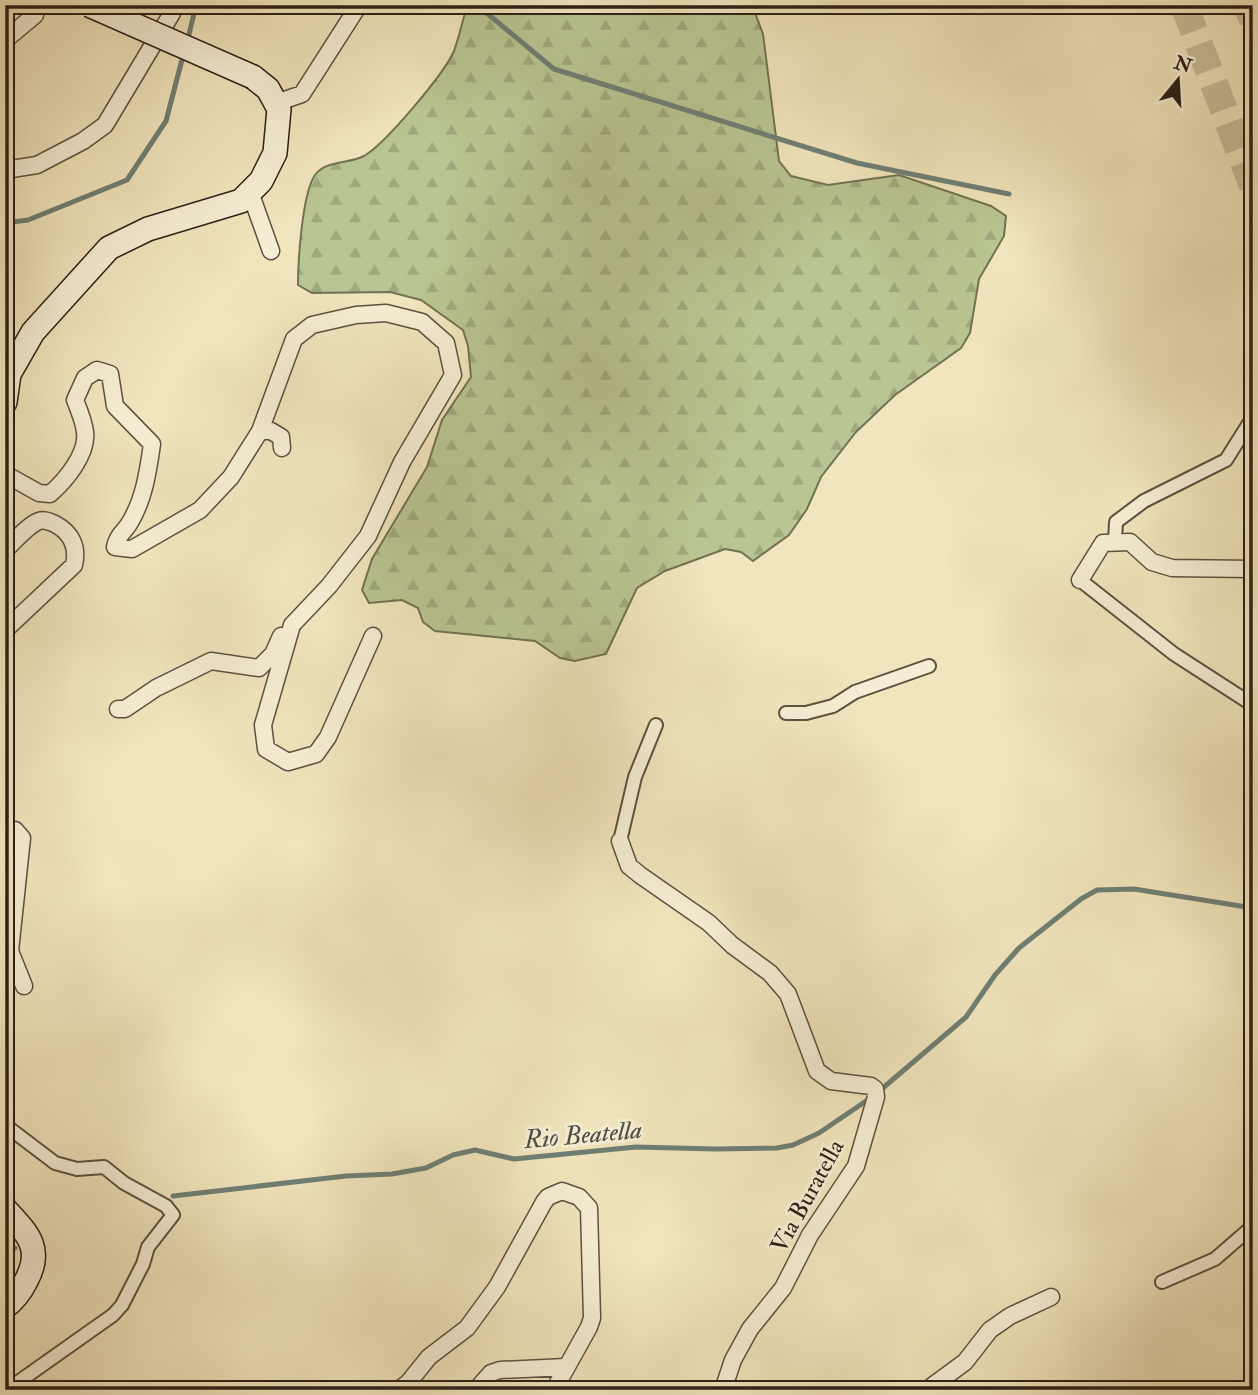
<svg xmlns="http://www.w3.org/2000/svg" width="1258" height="1395" font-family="'IM FELL Double Pica',serif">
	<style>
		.forest { fill: url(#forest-firs); stroke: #727254; stroke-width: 2 }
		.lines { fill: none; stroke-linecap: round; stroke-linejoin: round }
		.stream { stroke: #6f7f74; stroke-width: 5 }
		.motorway-tunnel { stroke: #cabe9c; stroke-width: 28; stroke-dasharray: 28 14; stroke-linecap: butt }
		.pedestrian-casing { stroke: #5d5140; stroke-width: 16 }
		.minor-casing { stroke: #5d5140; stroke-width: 19 }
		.secondary-casing { stroke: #2c2016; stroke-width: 26 }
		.pedestrian { stroke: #f6eed4; stroke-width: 12 }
		.minor { stroke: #f6eed4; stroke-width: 16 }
		.secondary { stroke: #f6eed4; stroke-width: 23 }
		.secondary-bridge-casing { stroke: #2c2016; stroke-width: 26; stroke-linecap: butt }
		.secondary-bridge { stroke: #f6eed4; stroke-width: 23 }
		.labels { text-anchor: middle; stroke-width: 6; stroke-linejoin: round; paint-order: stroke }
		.street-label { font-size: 24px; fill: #2c2016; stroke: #f6eed4 }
		.water-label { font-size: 26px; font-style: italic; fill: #4d5045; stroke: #f6eed4 }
	</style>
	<defs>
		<pattern id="forest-firs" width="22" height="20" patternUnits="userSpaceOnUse" patternTransform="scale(1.75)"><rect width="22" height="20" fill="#b9c592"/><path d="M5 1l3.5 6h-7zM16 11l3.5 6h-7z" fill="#9fa97d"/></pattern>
	</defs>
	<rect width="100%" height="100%" fill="#f1e5bd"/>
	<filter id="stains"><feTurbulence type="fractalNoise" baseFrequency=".00286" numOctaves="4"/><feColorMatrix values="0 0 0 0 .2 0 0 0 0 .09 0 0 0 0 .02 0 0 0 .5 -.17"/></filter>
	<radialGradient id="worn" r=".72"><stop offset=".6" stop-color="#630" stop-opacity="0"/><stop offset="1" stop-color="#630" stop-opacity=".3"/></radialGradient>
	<path class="forest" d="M467,5H752L763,34L779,161L791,176L828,185L899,175L991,206L1006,216L1004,236L979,279L970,333L961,348L895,395L856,432L821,477L807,509L789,535L753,561L741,552L725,549L665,571L637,588L606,654L575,661L560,658L535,641L435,631L423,622L418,608L402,600L369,603L362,590L372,559L427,467L442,420L471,377L468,346L463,330L421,300L390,292L312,293L298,285C298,262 302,194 315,175C326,160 349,164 364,156C385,144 444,74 454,51C459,37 463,20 467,5Z"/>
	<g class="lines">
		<path class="stream" d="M477,5L554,69L857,163L1009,194
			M187,43L196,5
			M5,223L28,220L127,180L166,121L184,52
			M877,1093L966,1017L995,975L1019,948L1081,899L1097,890L1134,889L1253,908
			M173,1196L346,1176L392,1174L426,1168L453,1155L475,1150L514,1159L636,1147L715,1149L777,1148L793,1145L819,1133L869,1099
			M5,1250L15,1248"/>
		<path class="motorway-tunnel" d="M1184,5L1253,186
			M1247,5L1253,20"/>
		<g class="pedestrian-casing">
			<path id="pedestrian" d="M1115,541L1116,522L1144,501L1226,460L1253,417
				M1080,580L1174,654L1253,705
				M786,713H806L833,706L855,692L929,666
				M620,841L635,777L656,725
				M5,1125L55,1163L77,1169L104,1167L124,1183L166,1206L173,1215L148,1247L143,1264L122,1305L113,1315L7,1390
				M1162,1282L1215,1259L1253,1226"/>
		</g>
		<g class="minor-casing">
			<path id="minor" d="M5,40L35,15
				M276,103L302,94L359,5
				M5,170L37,165L83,141L105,125L172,13L173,5
				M250,192L271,251
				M260,431H271L281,437L282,448
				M5,474L39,493L50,494C65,481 88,454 85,432C84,422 79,410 75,400L85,378L97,370L110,374L115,406L152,444C148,472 144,500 129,524C123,533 117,536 115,547L132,549L200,510L231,477L260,431L294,339L312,325L356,315L386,313L422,322L446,343L453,375L402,462L368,536L329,586L292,625L263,725L266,749L288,762L316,754L328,737L373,636
				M5,550C15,541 28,525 39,521C45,519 50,522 55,524C72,533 78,547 74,565L5,630
				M1080,580L1103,543L1130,542L1152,562L1172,568L1253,569
				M118,709H125L156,688L211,661L259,668L273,654L281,636
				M5,830H15L22,838L10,951L24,986
				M620,841L629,866L640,875L709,923L732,945L770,973L788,994L817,1071L831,1081L871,1086L875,1089L876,1097L856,1166L810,1235L783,1288L750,1329L733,1360L723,1390
				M398,1390L408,1383L429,1357L467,1328L497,1287L544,1202L548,1197L562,1191L579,1197L589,1208L592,1318L589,1327L554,1390
				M476,1390L491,1373L500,1370L566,1367
				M927,1390L965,1362L990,1330L1010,1316L1051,1297
				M1245,1390L1253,1389"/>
		</g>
		<g class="secondary-casing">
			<path id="secondary" d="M5,402L9,374L33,332L109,248L148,229L241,201L261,181L275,153L279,109L268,89L253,77
				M5,1209C27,1233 44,1248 26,1281C21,1291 14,1300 5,1307"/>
		</g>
		<use href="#pedestrian" class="pedestrian"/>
		<use href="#minor" class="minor"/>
		<use href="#secondary" class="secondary"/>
		<g class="secondary-bridge-casing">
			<path id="secondary-bridge" d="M89,5L253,77"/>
		</g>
		<use href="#secondary-bridge" class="secondary-bridge"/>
	</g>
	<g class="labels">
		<g class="street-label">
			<text transform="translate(807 1196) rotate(-61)" y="8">Via Buratella</text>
		</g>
		<g class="water-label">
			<text transform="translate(583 1134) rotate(-5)" y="9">Rio Beatella</text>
		</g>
	</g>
	<rect width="1258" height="1395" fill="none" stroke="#f1e5bd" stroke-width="28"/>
	<rect x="7" y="7" width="1244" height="1381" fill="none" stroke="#2c2016" stroke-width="3.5"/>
	<rect x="14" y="14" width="1230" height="1367" fill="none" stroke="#2c2016" stroke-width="2"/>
	<g transform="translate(1178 80) rotate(18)" stroke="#f6eed4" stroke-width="5" paint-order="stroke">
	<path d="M0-5L12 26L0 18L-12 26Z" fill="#2c2016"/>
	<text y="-10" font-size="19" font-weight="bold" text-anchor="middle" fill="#2c2016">N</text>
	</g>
	<rect width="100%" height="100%" filter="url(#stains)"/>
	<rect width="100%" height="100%" fill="url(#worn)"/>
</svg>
